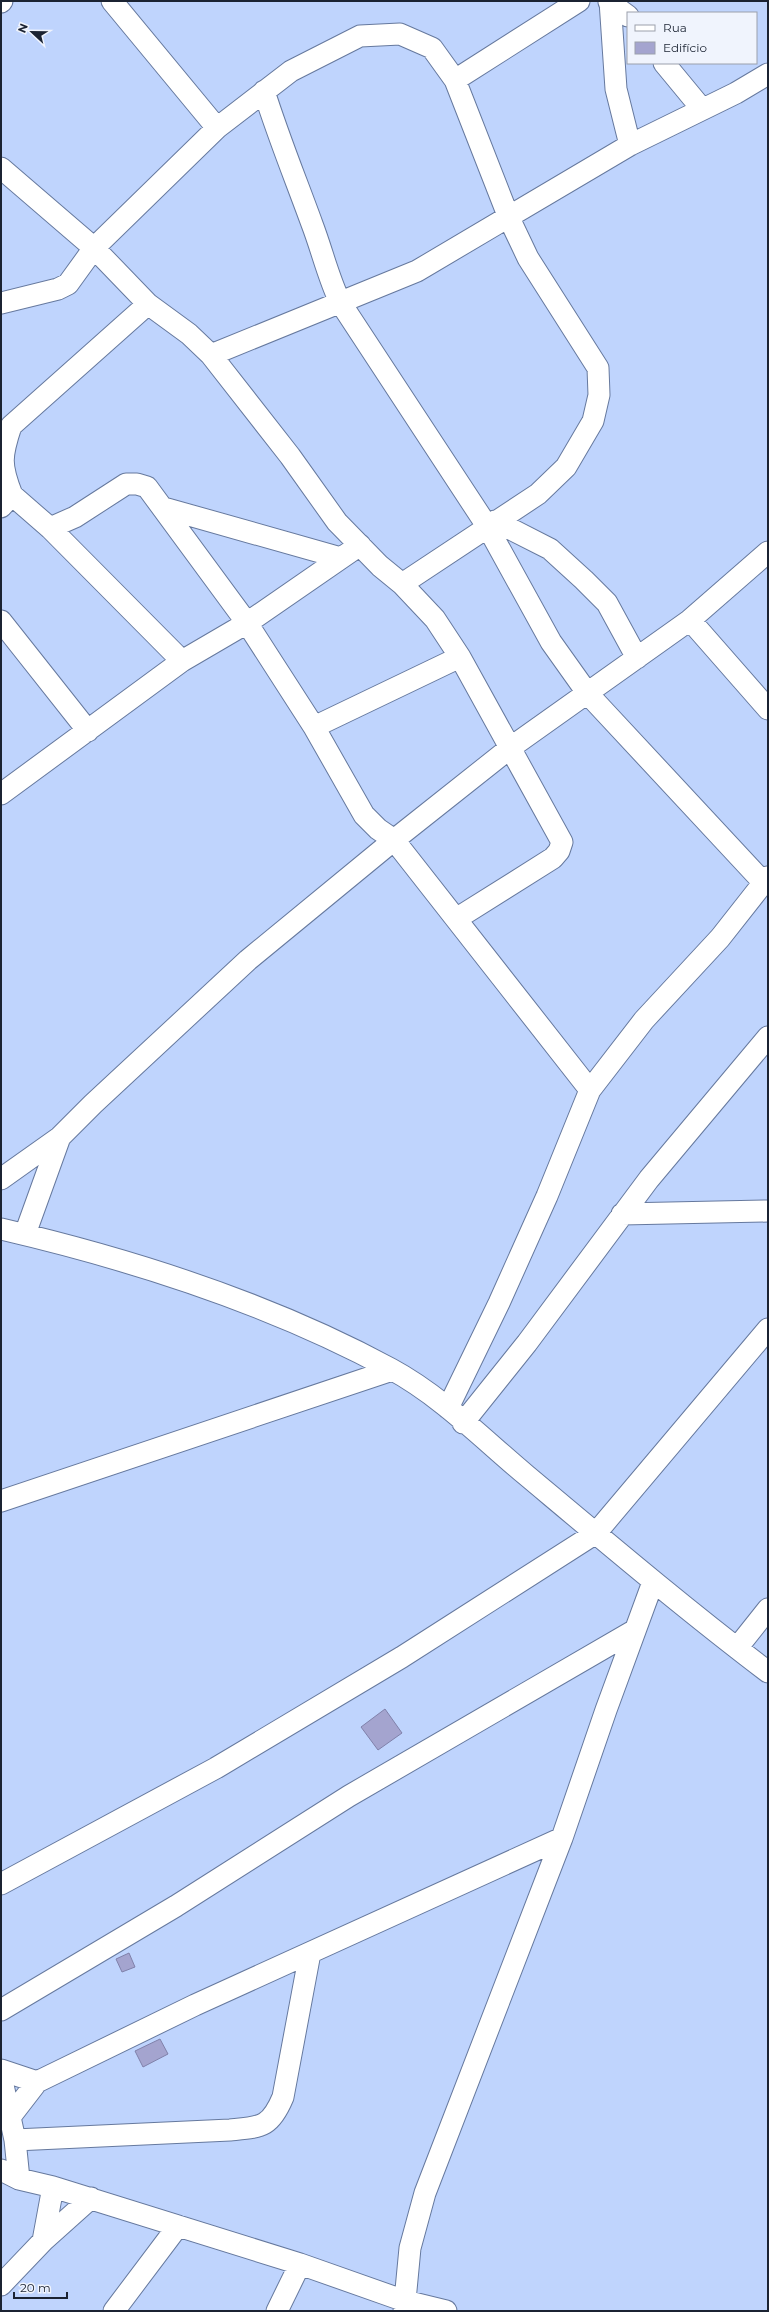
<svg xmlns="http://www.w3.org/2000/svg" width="769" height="2312" font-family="Montserrat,sans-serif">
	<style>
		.building { fill: #a4a4cf; stroke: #8081aa }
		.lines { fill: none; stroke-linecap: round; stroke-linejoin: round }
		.minor-casing { stroke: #66799e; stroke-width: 23 }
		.minor { stroke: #fff; stroke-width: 21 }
	</style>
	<rect width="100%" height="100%" fill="#bfd4fd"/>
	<path class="building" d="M385,1709L402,1733L378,1750L361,1727Z
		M129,1953L135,1967L122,1972L116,1959Z
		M160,2039L168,2054L143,2067L135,2051Z"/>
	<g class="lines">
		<g class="minor-casing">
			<path id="minor" d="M112,1L217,128
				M610,1L616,89L630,145
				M1,2L2,1
				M609,2L628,16
				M664,63L702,109
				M455,80L579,1
				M264,91C278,136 296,180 312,224C322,250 328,277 340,302L487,526L551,642L588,694L763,882
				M1,168L94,248L148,304L189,334L211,355L290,456L337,522L380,566L402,584L435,619L460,657L562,842L559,851L553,858L456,919
				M1,303L58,289L68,284L94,248L217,128L291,71L360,36L400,34L432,48L455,80L509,218L528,258L598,368L599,395L593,421L566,467L538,494L402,584
				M211,355L417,271L630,145L736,93L768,74
				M12,495C0,465 1,456 11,426L148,304
				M1,507L12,495L50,528L182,661
				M164,508L341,558
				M495,521L550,549L584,580L607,603L637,658
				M50,528L75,517L126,484H137L147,487L247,623L314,727L364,815L378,829L394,840L590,1090
				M690,620L768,709
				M1,621L88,731
				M314,727L460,657
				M1,794L182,661L247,623L360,545
				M1,1179L60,1137L93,1104L248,960L394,840L510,748L690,620L768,552
				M622,1214L768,1211
				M1,1229C134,1260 271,1304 391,1369C441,1396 483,1439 526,1475C606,1542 685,1609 768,1672
				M25,1234L60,1137
				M448,1408L499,1303L547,1196L590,1090L644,1020L720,938L768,877
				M463,1423L527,1343L649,1179L768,1037
				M1,1501L392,1370
				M737,1648L768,1609
				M1,1884L216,1768L402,1657L596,1533L768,1329
				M1,2010L176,1906L349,1796L635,1630
				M1,2070L37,2082
				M1,2076L15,2140L19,2179
				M10,2117L37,2082L195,2005L562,1838
				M15,2140L230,2130C261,2127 270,2128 283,2097L310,1953
				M1,2170L19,2179L53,2187L300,2264L405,2301L446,2311
				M43,2241L53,2187
				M1,2285L43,2241L91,2198
				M114,2311L178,2226
				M277,2311L300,2264
				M404,2311L410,2248L425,2193L562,1838L606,1710L653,1582"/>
		</g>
		<use href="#minor" class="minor"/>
	</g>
	<rect width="769" height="2312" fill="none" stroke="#1b2332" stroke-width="4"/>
	<rect x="627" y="12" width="130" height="52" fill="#f0f4fd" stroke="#9ba0ac"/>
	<rect x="635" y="25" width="20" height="6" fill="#ffffff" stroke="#9ba0ac"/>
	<text x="663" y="32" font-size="12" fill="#1b2332">Rua</text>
	<rect x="635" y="42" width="20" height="12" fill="#a4a4cf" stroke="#9ba0ac"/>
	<text x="663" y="52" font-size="12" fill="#1b2332">Edifício</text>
	<g transform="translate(32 32) rotate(292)" stroke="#f0f4fd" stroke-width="3" paint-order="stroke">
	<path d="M0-3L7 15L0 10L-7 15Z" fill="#1b2332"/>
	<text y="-6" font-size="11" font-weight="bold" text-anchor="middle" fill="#1b2332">N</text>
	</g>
	<path d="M14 2292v6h53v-6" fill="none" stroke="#1b2332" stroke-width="2"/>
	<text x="20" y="2292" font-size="12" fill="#1b2332" stroke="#f0f4fd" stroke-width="3" paint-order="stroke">20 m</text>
</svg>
